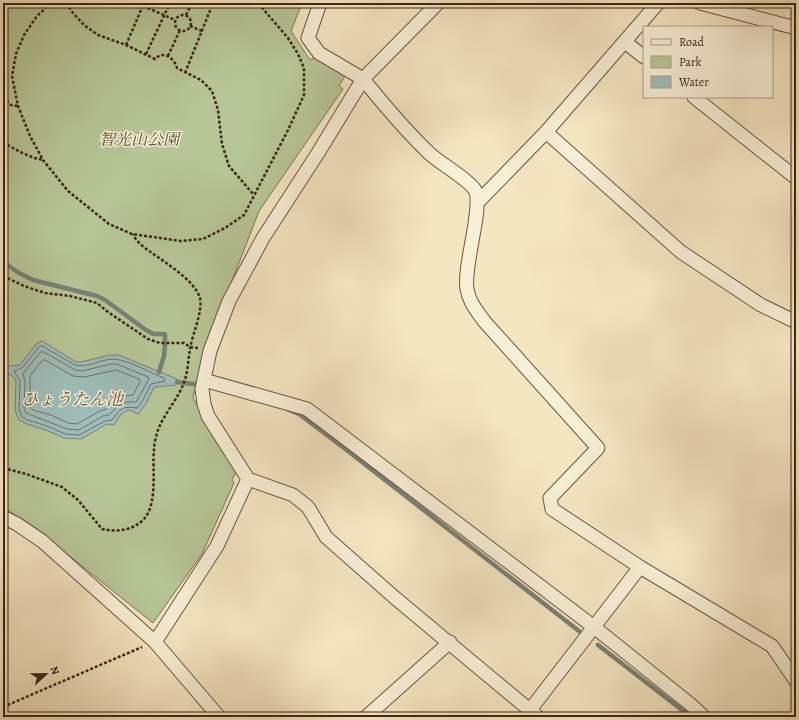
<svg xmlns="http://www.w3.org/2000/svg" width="799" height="720" font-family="Alegreya,'Noto Serif JP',serif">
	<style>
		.green { fill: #b7c697; stroke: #7a7657 }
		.water { fill: #9fbebb; stroke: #788179 }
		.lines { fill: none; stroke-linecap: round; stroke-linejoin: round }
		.shore { stroke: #6e7269; stroke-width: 1 }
		.stream { stroke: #788179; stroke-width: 4.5 }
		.street-casing { stroke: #6b5542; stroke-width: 15 }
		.path { stroke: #3d2517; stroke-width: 2.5; stroke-dasharray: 3 2; stroke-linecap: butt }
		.street { stroke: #f8efd7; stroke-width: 13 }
		.labels { text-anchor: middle; stroke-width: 3; stroke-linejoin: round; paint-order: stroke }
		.park-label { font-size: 16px; font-style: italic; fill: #5c4d37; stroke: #f8efd7 }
		.water-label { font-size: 17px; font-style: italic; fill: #5a5348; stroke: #f8efd7 }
	</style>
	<rect width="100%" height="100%" fill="#f5e6c2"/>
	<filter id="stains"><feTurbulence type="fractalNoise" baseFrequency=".005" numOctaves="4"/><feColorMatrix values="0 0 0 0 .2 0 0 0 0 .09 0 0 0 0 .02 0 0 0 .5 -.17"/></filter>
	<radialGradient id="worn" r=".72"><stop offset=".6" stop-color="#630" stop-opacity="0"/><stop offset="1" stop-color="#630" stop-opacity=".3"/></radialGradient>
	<path class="green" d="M3,3H302L291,31L310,60L317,56L345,76L339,86L343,89L259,211L203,356L193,398L237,470L232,480L234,483L202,554L153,623L32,526L3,507Z"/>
	<path class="water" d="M42,341L76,362H81L110,355H119L177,379L176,385L154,387L146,404L138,414L129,410L121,414L114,425L107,424L81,439L64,438L46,430L27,424L19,420L15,410L16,381L13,376L3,371V363L10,366L20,365L36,344Z"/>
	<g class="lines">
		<path class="shore" d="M42,346L75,365C88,368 99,360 112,359C124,358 151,373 164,378L165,381L151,384L142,402L137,408C122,406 121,408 112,420L105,421L79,435L65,434L47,426L28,420L22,417L19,409L20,381L14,371L22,368L39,347Z
			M41,352H44L75,370L82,371L111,364H117L148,377L149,379L136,402H127L118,406L109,415L103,416L79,430L67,429L26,413L24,408L25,382L23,374Z
			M43,360H45L73,376L84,377L116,370L139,379L140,382L133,395L125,396L114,401L106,409L100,411L77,424L68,423L51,415L33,410L30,407V376Z"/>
		<path class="stream" d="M3,262L19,273L33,280L97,296L105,300L146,330L153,334H165V342
			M159,372L164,356L165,344
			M177,382L201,385
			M289,410L299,414L344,448L579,631
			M598,645L691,717"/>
		<g class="street-casing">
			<path id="street" d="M438,3L363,79C384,105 406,131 430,154C441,164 468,179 475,190C484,205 463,266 467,289C469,302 477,311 484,321L598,448L550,498L552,509L640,567L772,646L796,681
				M700,3L796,28
				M625,42L644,57
				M694,97L796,178
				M546,132L681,252L761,305L796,322
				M478,202L546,132L658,3
				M204,380L307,409L594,627L690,704L704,717
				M248,479L293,495L308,507L326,537L394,597L538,717
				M3,517L17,524L42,541L155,642L219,717
				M155,642L217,546L248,479L208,416L204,404L202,389L210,351L229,301L263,238L318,153L363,79L319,53L308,38L320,3
				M530,710L640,567
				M366,717L450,642"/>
		</g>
		<path class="path" d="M51,3L37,16L24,35L16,54L12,76L18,106L30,136L43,160L68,191L109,224L132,234L181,241L203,239L225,228L244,215L288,130L304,95V68L298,54L288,38L258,3
			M66,3L73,13L84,25L98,35L126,45L155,59C164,50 174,58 177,68L201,80L212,91L218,110L222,144L229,166L254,195
			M143,6L175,20
			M3,10L7,7L9,3
			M175 23a8 8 0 1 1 16 0a8 8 0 1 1-16 0Z
			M186,15L192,3
			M3,19V20
			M190,26L202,31
			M126,45L144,3
			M146,54L170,3
			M168,56L180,30
			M185,73L213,3
			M3,97L11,105L18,106
			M3,142C16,150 28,157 43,160
			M3,276L24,286L45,293L70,296L97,303L108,312L148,339L160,343H184L190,347L198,348
			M3,401V402
			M3,468L26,474L62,487L78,500L102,529C116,532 133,531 144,519C158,503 152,470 154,450C154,444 156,436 158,430C164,414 177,400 183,385C188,374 188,360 190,349C192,335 203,312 200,298C195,281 166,263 152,253C145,248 136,242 133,234
			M3,707L142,647"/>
		<use href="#street" class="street"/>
	</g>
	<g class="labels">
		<g class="park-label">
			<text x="139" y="145">智光山公園</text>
		</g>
		<g class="water-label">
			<text x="72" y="405">ひょうたん池</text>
		</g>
	</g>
	<rect width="799" height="720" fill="none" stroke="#f5e6c2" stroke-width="16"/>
	<rect x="4" y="4" width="791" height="712" fill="none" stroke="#3d2517" stroke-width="2"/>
	<rect x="8" y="8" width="783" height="704" fill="none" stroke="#3d2517"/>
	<rect x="643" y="26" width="130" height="72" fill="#f8efd7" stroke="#ad9e8a"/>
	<rect x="651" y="39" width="20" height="6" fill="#f8efd7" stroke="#ad9e8a"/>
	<text x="679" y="46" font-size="12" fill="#3d2517">Road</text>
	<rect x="651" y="56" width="20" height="12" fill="#b7c697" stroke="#ad9e8a"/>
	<text x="679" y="66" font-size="12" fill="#3d2517">Park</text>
	<rect x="651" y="76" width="20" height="12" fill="#9fbebb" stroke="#ad9e8a"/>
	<text x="679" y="86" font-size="12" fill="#3d2517">Water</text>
	<g transform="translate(46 674) rotate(68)" stroke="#f8efd7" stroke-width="3" paint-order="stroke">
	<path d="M0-3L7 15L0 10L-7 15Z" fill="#3d2517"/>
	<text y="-6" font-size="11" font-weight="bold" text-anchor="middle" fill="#3d2517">N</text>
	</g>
	<rect width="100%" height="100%" filter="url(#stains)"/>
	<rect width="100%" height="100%" fill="url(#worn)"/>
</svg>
